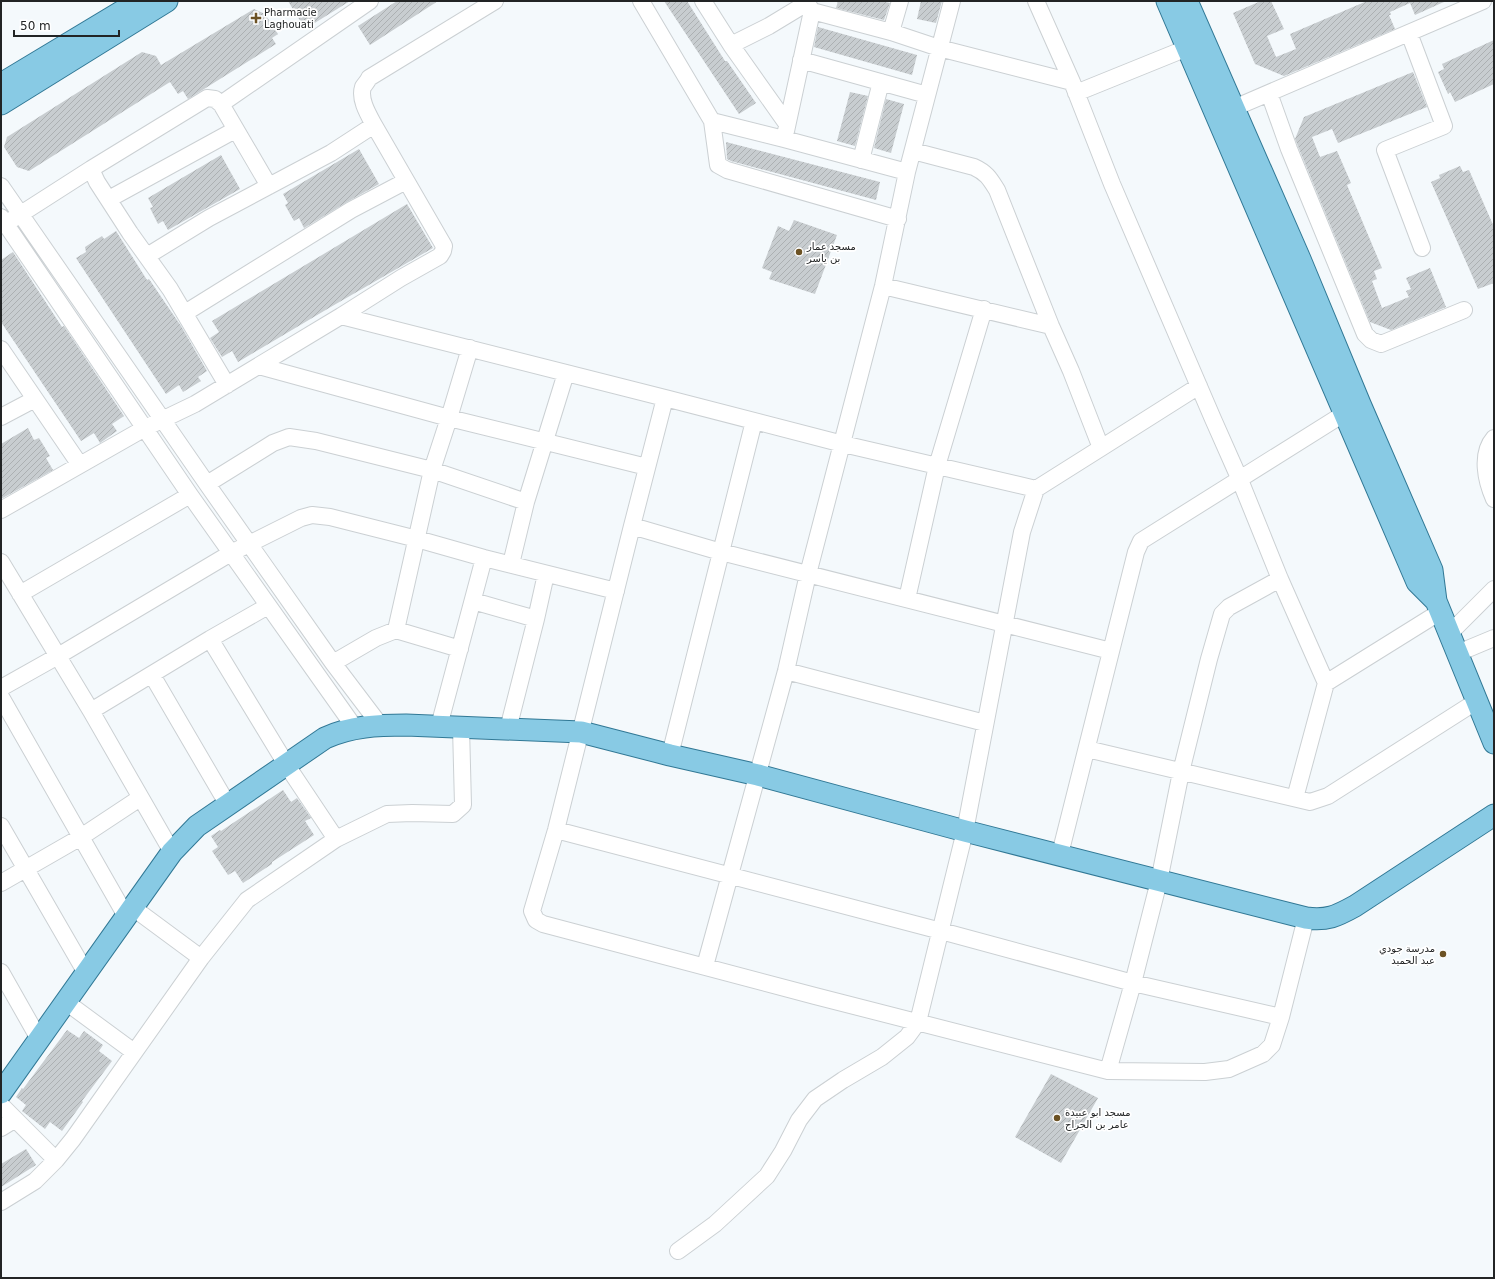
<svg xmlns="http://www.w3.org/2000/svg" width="1495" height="1279" font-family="'DejaVu Sans','Noto Naskh Arabic',sans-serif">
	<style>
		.building { fill: url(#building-hatch) }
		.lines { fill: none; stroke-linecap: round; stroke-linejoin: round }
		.minor-casing { stroke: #cbd0d3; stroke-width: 18 }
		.major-casing { stroke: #317895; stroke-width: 23 }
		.minor { stroke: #fff; stroke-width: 16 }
		.major { stroke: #88cae4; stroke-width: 21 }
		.poi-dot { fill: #6c5224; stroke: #fff; stroke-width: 1.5 }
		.labels { text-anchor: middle; stroke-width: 3.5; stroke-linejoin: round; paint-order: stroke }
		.poi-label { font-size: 10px; fill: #222425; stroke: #fff; text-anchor: start }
	</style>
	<defs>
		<pattern id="building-hatch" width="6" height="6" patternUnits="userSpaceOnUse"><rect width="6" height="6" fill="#c8cdd0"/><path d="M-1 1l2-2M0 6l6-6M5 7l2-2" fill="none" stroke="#acb0b2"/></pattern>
	</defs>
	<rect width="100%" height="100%" fill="#f4f9fc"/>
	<path class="building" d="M288,1H350L305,29Z
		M397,1H438L370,45L358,26Z
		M664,1H687L725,61H727L756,103L739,114Z
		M838,1H881L890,3L884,20L836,8Z
		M921,1H942L936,23L917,19Z
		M1261,1H1271L1284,29L1267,36L1276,57L1296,49L1290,34L1367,1H1446L1415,15L1410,3L1390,12L1391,15H1389L1395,29L1284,76L1255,64L1233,13Z
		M254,9L265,14L278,34L272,38L276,44L188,99L183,91L178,94L170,82L29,171L17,167L4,147L7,137L142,52L156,56L161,65Z
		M818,27L917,55L912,75L814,47Z
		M1494,40V84L1455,102L1450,92L1448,94L1438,72L1444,69L1442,64Z
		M1413,72L1427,107L1338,143L1332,129L1312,137L1320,157L1337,151L1351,183L1347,185L1382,268L1374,271L1377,279L1372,281L1382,308L1409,297L1406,291L1411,289L1406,278L1430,268L1446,307L1391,330L1370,322L1295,139L1304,117Z
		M850,92L868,96L855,146L837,141Z
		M886,99L904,104L891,153L874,148Z
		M726,142L880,182L876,200L731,161L727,159Z
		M359,149L379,184L347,202L304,228L299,218L294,221L285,205L288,203L283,194Z
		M221,155L240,189L168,230L163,221L158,224L150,208L153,207L148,198Z
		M1460,166L1463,172L1469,170L1494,227V283L1478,289L1431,182L1440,178L1439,175Z
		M407,204L433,248L329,308L238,362L232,351L222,357L210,338L219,332L212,321Z
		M794,220L837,235L815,294L769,279L772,272L762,268L778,226L789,231Z
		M116,231L147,280L149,279L181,326L207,371L198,377L201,381L183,392L179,385L166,394L76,258L86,252L85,247L102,236L104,239Z
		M13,252L62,327L64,326L124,416L112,424L117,431L100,443L94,433L81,441L1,322V260Z
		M28,428L34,440L39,438L50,456L46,458L53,470L1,499V444Z
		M283,790L291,802L297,798L311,818L305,821L314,835L272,862V864L243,883L235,871L228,875L212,851L218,847L211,836L220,830L221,831Z
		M67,1030L79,1038L84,1031L103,1045L99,1051L112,1061L82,1101L83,1102L62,1131L50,1122L45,1129L22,1111L26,1105L16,1097L22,1088L23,1089Z
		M1051,1074L1098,1098L1061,1163L1015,1137Z
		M26,1149L36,1165L1,1187V1164Z"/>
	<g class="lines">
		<g class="minor-casing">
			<path id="minor" d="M641,1L712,121L784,139L907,172
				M703,1L731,45L787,124
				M806,1L812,11L891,32L939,48L1072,82
				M1036,1L1072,82L1112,184L1213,419L1240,480L1280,579L1326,683
				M891,32L900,1
				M1409,33L1444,126L1385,150L1422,248
				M731,45L769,26L807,3
				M801,60L927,95
				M1076,93L1197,44
				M1269,93L1289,149L1365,334L1371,340L1381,344L1464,310
				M221,104L370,1
				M1234,108L1483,1
				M712,121L718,165L727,170L898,219
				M374,125C368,114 359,99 363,87C365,84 368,81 369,78L495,1
				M786,131L812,11
				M913,151L974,167C987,173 990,179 997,190L1051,326L1071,371L1101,448L1199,386
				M861,160L881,82
				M91,169L207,98L215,99L221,104L269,186
				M1,186L207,484L333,663L380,725
				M109,199L235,130
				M1,217L190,495L355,728
				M13,219L91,169L97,182L130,233L170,289L227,385
				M147,256L209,218L331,153L374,125L444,246L443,251L440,256L401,278L341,316
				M883,286L1051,326
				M185,313L351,210L406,181
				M1,349L80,465
				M259,366L449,418L647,467
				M665,398L843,444L1036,489L1101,448
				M1,417L35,399
				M1494,438C1480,454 1486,481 1494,499
				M207,484L273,443L289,437L316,441L432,470L526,502
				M1,510L145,428L195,404L341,316L665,398L632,526
				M1,562L91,711L172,852
				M511,564L526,502L566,373
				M20,594L190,495
				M907,599L937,466L984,309
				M473,601L536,619
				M396,630L460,649
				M1449,634L1494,589
				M210,639L286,764L336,839
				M1111,651L721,552L632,526L556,830L532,911L536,920L543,924L815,996L1108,1071L1205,1072L1229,1069L1263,1054L1272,1045L1281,1017L1306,918
				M1458,653L1494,638
				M333,663L376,638L396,630L432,470L449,418L470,348
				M786,671L985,723
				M152,675L228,805
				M1,688L58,656L231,553L301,518L312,515L330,517L417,539L484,558L616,591
				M1,697L126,916
				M91,711L210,639L268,606
				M439,726L484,558
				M508,729L536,619L546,574
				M1087,749L1310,802L1328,796L1477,701
				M670,755L754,421
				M1295,798L1326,683L1440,612
				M1,826L86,973
				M556,830L941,931L1133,983L1281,1017
				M1060,854L1136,552L1141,541L1353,408
				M1,883L81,837L140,798
				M132,907L201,958
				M705,966L786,671L808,574L883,286L907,172L952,1
				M1,972L39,1039
				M66,1002L134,1052
				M1108,1071L1133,983L1159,881L1181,772L1209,659L1222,614L1229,607L1280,579
				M1,1105L56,1160
				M1,1128L14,1120
				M1,1202L35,1181L56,1160L73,1139L201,958L247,900L336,839L387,814L412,813L453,814L463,805L461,727
				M678,1251L715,1224L767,1176L783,1151L799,1120L815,1099L843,1080L882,1057L907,1037L918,1022L965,831L1022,532L1036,489"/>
		</g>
		<g class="major-casing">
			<path id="major" d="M1167,1L1417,582L1436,601
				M1187,1L1300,259L1360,404L1432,570L1436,601L1494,743
				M1,84L139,1
				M1,104L167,1
				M1,1093L172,852L197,826L325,738C351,726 378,725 406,725L581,732L670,755L758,775L965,831L1306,918C1327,921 1337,916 1355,906L1494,815"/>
		</g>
		<use href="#minor" class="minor"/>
		<use href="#major" class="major"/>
	</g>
	<g class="poi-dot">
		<path d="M254 12h4v4h4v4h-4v4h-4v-4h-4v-4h4z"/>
		<circle cx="799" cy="252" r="4"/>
		<circle cx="1443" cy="954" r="4"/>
		<circle cx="1057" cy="1118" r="4"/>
	</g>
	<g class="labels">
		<g class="poi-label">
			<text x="264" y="16">Pharmacie<tspan x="264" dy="12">Laghouati</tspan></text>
			<text x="807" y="250">مسجد عمار<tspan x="807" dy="12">بن ياسر</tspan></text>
			<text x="1435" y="952" text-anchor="end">مدرسة جودي<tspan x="1435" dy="12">عبد الحميد</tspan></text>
			<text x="1065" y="1116">مسجد ابو عبيدة<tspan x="1065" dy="12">عامر بن الجراح</tspan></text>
		</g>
	</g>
	<rect width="1495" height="1279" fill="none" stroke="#222425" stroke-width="4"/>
	<path d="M14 30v6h105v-6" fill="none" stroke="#222425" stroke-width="2"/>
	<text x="20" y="30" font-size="12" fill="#222425" stroke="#ffffff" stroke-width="3" paint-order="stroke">50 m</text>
</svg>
